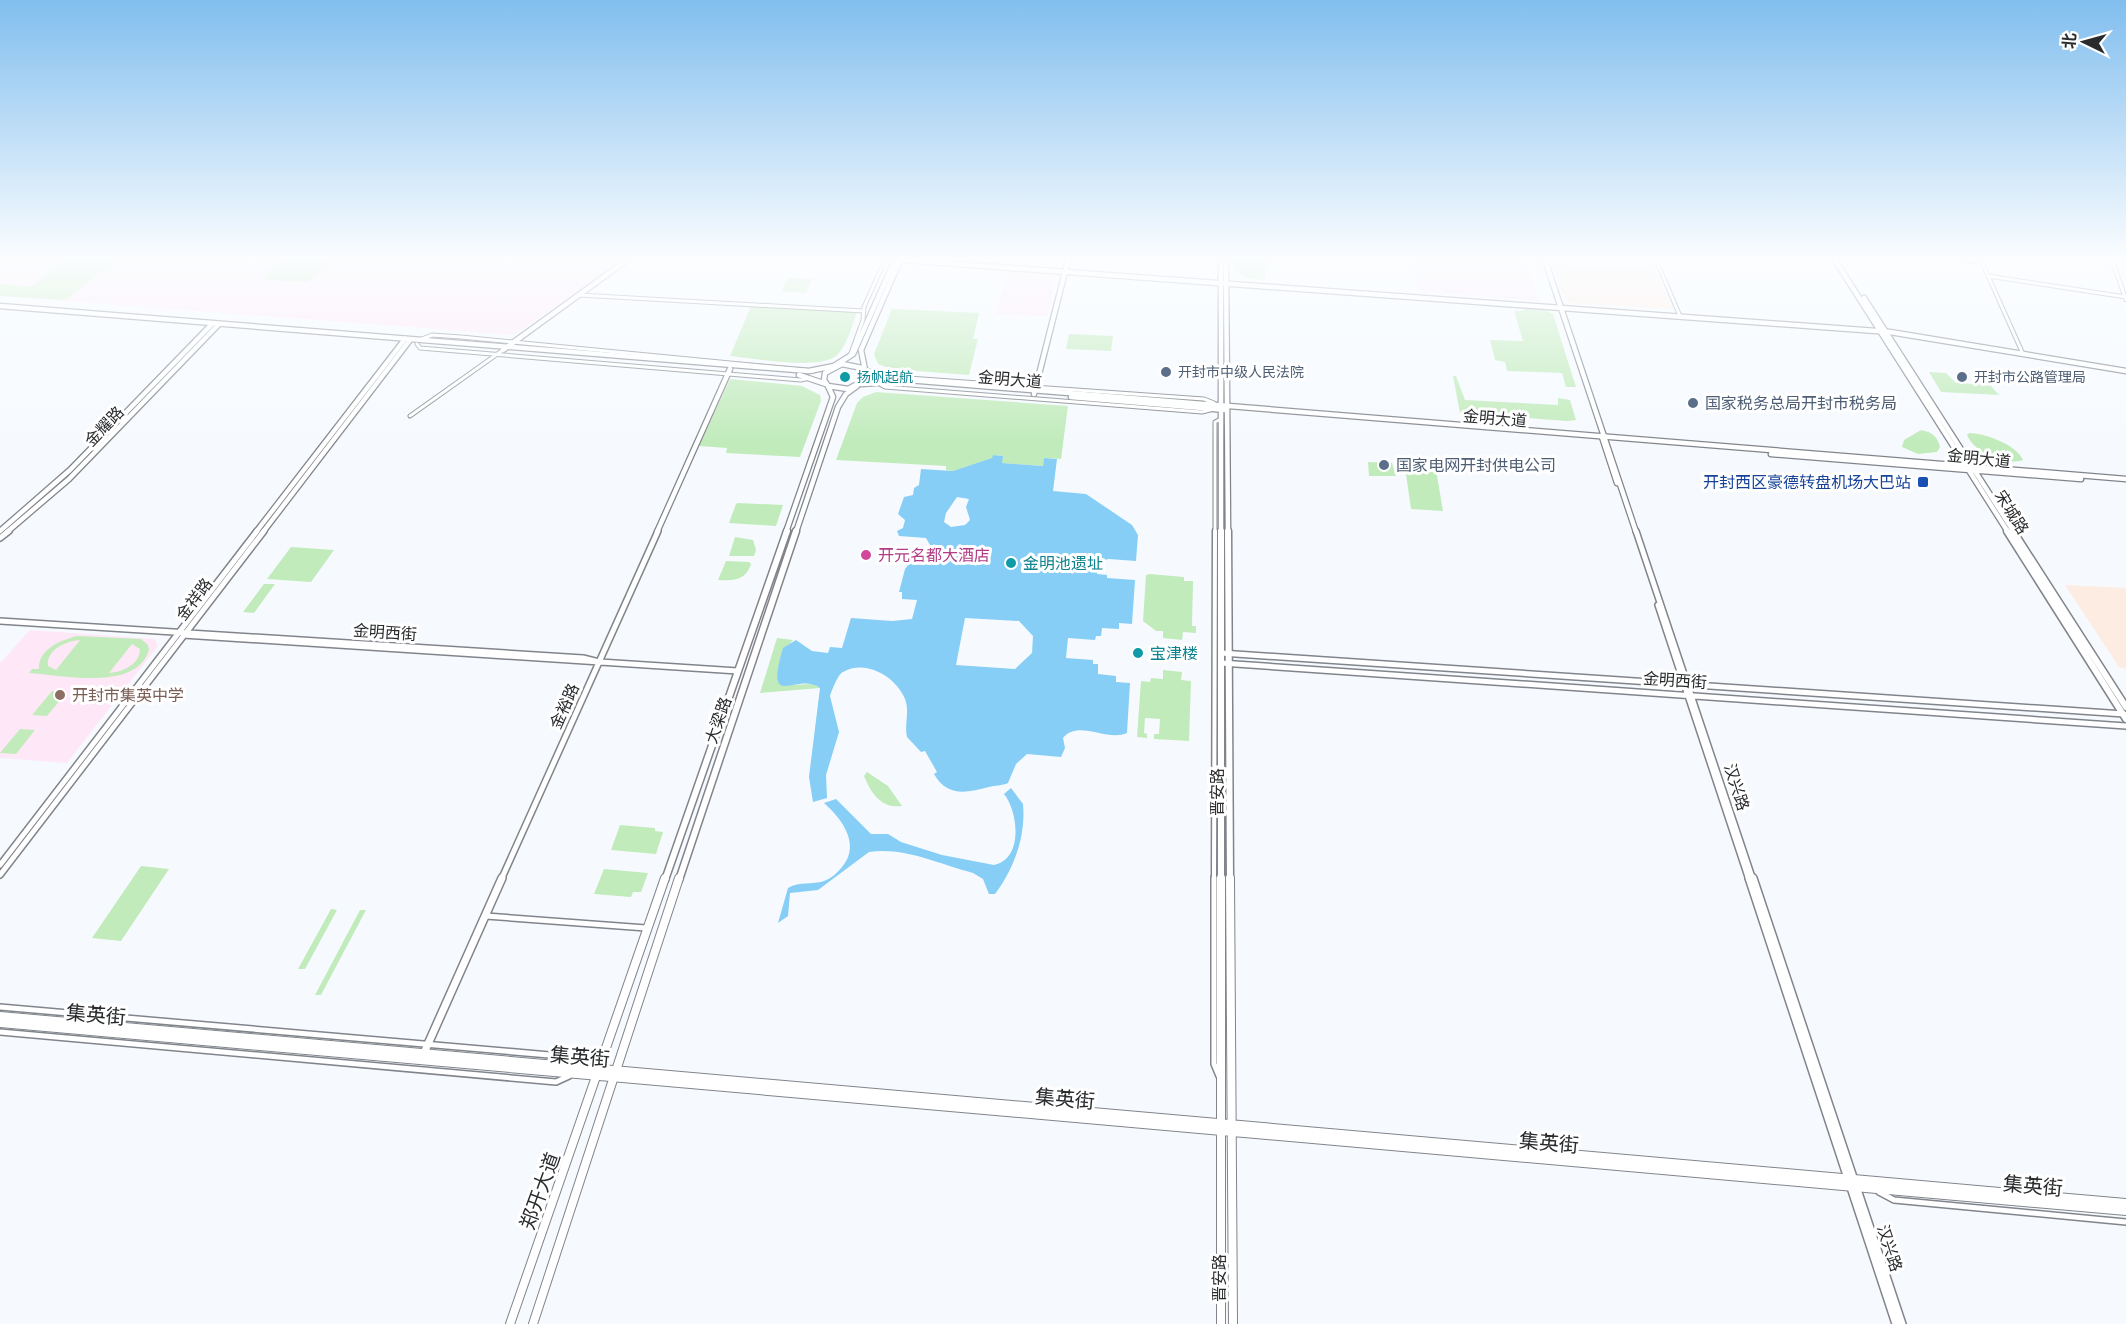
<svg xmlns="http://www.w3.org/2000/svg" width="2126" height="1324" font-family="'Titillium Web','Noto Sans SC',sans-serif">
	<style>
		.industrial { fill: #fdece1 }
		.education { fill: #fee8f7 }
		.green { fill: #c1ebbb; fill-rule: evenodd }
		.water { fill: #86cef6; fill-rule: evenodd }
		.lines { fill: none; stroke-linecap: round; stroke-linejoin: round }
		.minor-far2-casing { stroke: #81858b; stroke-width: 5 }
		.minor-far1-casing { stroke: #81858b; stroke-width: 7 }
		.minor-casing { stroke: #81858b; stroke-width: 8 }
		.tertiary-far2-casing { stroke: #81858b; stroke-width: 7 }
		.tertiary-far1-casing { stroke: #81858b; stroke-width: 8 }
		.tertiary-casing { stroke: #81858b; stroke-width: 10 }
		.secondary-far2-casing { stroke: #81858b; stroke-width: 7 }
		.secondary-far1-casing { stroke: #81858b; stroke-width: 9 }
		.secondary-casing { stroke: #81858b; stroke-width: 10 }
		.primary-far2-casing { stroke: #81858b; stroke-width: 7 }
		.primary-far1-casing { stroke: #81858b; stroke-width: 9 }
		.primary-casing { stroke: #81858b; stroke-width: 10 }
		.minor-far2 { stroke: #fff; stroke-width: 3 }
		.minor-far1 { stroke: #fff; stroke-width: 4 }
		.minor { stroke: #fff; stroke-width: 5 }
		.tertiary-far2 { stroke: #fff; stroke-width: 4.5 }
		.tertiary-far1 { stroke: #fff; stroke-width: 5 }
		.tertiary { stroke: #fff; stroke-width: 7 }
		.secondary-far2 { stroke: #fff; stroke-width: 4.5 }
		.secondary-far1 { stroke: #fff; stroke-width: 6 }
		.secondary { stroke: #fff; stroke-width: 8 }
		.primary-far2 { stroke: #fff; stroke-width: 4.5 }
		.primary-far1 { stroke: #fff; stroke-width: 6 }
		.primary { stroke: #fff; stroke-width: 8 }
		.service-dot { fill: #5c6f8a; stroke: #fff; stroke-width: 2 }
		.culture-dot { fill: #0f9aa8; stroke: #fff; stroke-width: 2 }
		.transit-dot { fill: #1a4fb4; stroke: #fff; stroke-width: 2 }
		.hotel-dot { fill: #d1479c; stroke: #fff; stroke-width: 2 }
		.education-dot { fill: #8d6e63; stroke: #fff; stroke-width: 2 }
		.labels { text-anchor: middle; stroke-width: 6; stroke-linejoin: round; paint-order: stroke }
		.far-service-label { font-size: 14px; fill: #4e5e75; stroke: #fff; text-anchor: start }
		.far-culture-label { font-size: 14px; fill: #0d838f; stroke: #fff; text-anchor: start }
		.street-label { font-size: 16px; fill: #292b2d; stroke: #fff }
		.service-label { font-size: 16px; fill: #4e5e75; stroke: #fff; text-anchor: start }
		.transit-label { font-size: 16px; fill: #164399; stroke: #fff; text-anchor: end }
		.hotel-label { font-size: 16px; fill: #b23c85; stroke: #fff; text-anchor: start }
		.culture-label { font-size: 16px; fill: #0d838f; stroke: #fff; text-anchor: start }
		.education-label { font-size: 16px; fill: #785e54; stroke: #fff; text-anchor: start }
		.near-street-label { font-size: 20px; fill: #292b2d; stroke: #fff }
	</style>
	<rect width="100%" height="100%" fill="#f6faff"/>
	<path class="industrial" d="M1553,265L1655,269L1672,309L1573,303L1565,300Z
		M2065,585L2126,588V669L2119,667Z"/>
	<path class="education" d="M0,260H624L514,335L0,296Z
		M1413,260H1526L1539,301L1419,291Z
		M1009,270L1056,275L1048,316L996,314Z
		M30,630L155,639L158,646L67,763L0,758V663Z"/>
	<path class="green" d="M64,260H116L65,300L0,296V284L31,287Z
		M280,260H330L309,282L262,280Z
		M1234,260H1268L1269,270H1265V280L1245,278L1234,270Z
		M788,278L812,279L806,293L782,291Z
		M751,306L857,312C852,325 847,346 837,355C820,371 753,358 730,356Z
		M892,309L979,313L973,339H978L969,375L891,369L878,364L874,354Z
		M1525,309L1546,311L1553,314L1576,387H1566L1562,373L1507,371L1505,362L1495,360L1490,340L1523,341L1514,311H1522Z
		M1069,334L1113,336L1111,351L1066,349Z
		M1929,372L1946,373L1956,383L1990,385L1999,395L1941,392Z
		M1453,376H1456L1465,400L1558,405V398L1570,400L1576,420L1567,421L1460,413Z
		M730,379L802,386L820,395L821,401L800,457L726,453L727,448L699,446Z
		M876,392L1068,406L1061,459L1044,458L1043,466L1001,463L1003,456L993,455V458L953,471L946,470V466L836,460L857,403L863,397Z
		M1921,430C1932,432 1938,437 1940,447L1937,452L1918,454L1902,447L1904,440Z
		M1969,433C1985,433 2017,445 2023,460C2004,466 1976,454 1967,435Z
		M1368,462L1392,463L1396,476H1369Z
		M1405,467L1436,470L1443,511L1411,509Z
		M736,504L738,503L783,505L776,526L729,523Z
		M735,537L753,540L756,550L754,556H729Z
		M291,547L334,550L311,582L267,579Z
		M726,561L749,562L751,564C746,580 734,581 718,580Z
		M1150,574L1184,577V581H1193L1192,626H1196V633L1183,632L1182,640L1163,638V631H1156L1143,621L1146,575Z
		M264,584H275L254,613L243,612Z
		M77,636L141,639L148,645L149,650C136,692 62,675 29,673L32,669H39C38,649 61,640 77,636ZM80,640L56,670L48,666C46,650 66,641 80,640ZM132,644L140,649C140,664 123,672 109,673Z
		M777,638L793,640L788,646L787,685L813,684L820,688L760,693Z
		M1163,670L1182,672L1181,680L1191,681L1189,741L1154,739V734H1159L1160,719L1145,718L1144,733L1147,734V738L1137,737L1141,681L1150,682L1151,678L1163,679Z
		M52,691L66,693L47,716L32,715Z
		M20,729L35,730L16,754L0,753Z
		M867,772L888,786L902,806C881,809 871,793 864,776Z
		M620,825L655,828V831L663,832L656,854L611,850Z
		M141,866L169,869L121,941L92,938Z
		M604,869L648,873L641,892H633L631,897L594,894Z
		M331,909L337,910L305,969H298Z
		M360,910H366L321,995H315Z"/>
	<path class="water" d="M993,455L1003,456L1002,463L1043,466L1044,458L1057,459L1053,491L1086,494L1132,525L1138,535L1136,561L1109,559L1093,562L1092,570L1097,571V574L1107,575V578L1135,580L1132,624L1119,623V629L1102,628L1101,636H1096L1095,640L1068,638L1066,658L1093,660V664H1098V674L1116,676V682L1130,683L1127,733C1107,742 1078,719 1063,738L1065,748L1061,757L1027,754L1016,764L1008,783C1002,786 995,785 989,787C966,793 947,797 934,774L937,772L925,751L921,752L907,737C904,725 910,711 905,699C896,677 866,659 843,672C838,674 832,690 830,696L839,732L826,775L827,798L813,802L809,777L820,688C797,671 764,713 783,648L796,640L812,651L828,653L830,647L842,648L851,618L892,621L912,619L917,600L902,599V592H899L905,569L909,564L925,565L930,545L926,538L899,536L897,531L903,528L905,520L898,514L904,497L913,495L914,488L919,485L921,469L953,471L992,458ZM957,497L969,499L966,507L970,520L965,525L951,527L944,522L946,513ZM965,618L1019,621L1033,636L1032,653L1015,669L956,665Z
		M1011,788L1023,804C1026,836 1014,869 995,894H989L983,879L973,873C938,864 905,847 869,852L818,890L790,893L788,916L778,923L788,888C800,881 812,885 824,881C832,878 837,873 842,867C861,844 842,819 824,803L836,799L871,834H888L901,842L942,855L994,865C1024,859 1018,811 1004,794Z"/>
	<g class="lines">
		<g class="minor-far2-casing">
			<path id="minor-far2" d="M1656,260L1680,316
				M1961,260L1982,262
				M1981,260L2023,354
				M2112,260L2126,300
				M1988,276L2126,297
				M579,295L864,311
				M422,339L432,335L461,337L813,371
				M417,344L420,348L801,380L809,378
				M850,356L863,320L864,307L885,260
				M880,376L1204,399L1214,403
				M878,383L885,387L1202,412L1210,410
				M410,416L503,350
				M1215,532V422L1221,419"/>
		</g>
		<g class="minor-far1-casing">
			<path id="minor-far1" d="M1214,880L1215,531"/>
		</g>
		<g class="minor-casing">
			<path id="minor" d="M1214,878V1064L1219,1076
				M486,916L646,928
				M0,1007L561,1056L571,1064
				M0,1032L556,1082L569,1076
				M1879,1192L1894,1200L2126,1222"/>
		</g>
		<g class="tertiary-far2-casing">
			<path id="tertiary-far2" d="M902,260L1890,332L2126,371
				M1545,260L1636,532
				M503,350L627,260
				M1034,394L1068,260
				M1602,437L1617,483
				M0,531L70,470L212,324
				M7,532L69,479L219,324
				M256,532L405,339
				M263,532L410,340
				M657,532L730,369"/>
		</g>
		<g class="tertiary-far1-casing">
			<path id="tertiary-far1" d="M1636,531L1753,880
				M0,538L9,531
				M1658,605L1749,880
				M0,621L583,658L599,662
				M183,635L738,671
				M1221,653L2124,714
				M1221,663L2126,726
				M0,865L257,531
				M0,875L264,531
				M501,880L658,531"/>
		</g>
		<g class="tertiary-casing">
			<path id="tertiary" d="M1749,878L1896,1324
				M1753,878L1902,1324
				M424,1053L502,878"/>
		</g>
		<g class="secondary-far2-casing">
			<path id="secondary-far2" d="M1221,260V532
				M1226,260L1228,532"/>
		</g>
		<g class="secondary-far1-casing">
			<path id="secondary-far1" d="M1221,531V880
				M1228,531L1230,880"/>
		</g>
		<g class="secondary-casing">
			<path id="secondary" d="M1221,878V1324
				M1230,878L1233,1324
				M0,1016L2126,1203
				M0,1023L2126,1211"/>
		</g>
		<g class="primary-far2-casing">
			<path id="primary-far2" d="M900,260L861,350L865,370L884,378L2126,479
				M1835,260L2008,532
				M1864,298L2014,532
				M0,306L809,371L834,366L853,354L895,260
				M842,364L862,368L866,374L865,380L848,389L828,386L824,380L825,373Z
				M799,375L826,384
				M861,384L891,382
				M1071,397L1226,410
				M1771,454L2081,479
				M786,532L833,397L828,386
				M796,532L838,407L846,394L857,386"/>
		</g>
		<g class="primary-far1-casing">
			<path id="primary-far1" d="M2007,531L2126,719
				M2013,531L2126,707
				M665,880L787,531
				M679,880L796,531"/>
		</g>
		<g class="primary-casing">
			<path id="primary" d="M510,1324L665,878
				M533,1324L679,878"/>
		</g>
		<use href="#minor-far2" class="minor-far2"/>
		<use href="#minor-far1" class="minor-far1"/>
		<use href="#minor" class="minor"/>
		<use href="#tertiary-far2" class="tertiary-far2"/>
		<use href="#tertiary-far1" class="tertiary-far1"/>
		<use href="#tertiary" class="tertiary"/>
		<use href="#secondary-far2" class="secondary-far2"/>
		<use href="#secondary-far1" class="secondary-far1"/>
		<use href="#secondary" class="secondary"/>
		<use href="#primary-far2" class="primary-far2"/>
		<use href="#primary-far1" class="primary-far1"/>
		<use href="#primary" class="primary"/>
	</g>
	<linearGradient id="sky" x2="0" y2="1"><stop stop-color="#81beee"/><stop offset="0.58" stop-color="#fbfdff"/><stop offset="1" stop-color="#fbfdff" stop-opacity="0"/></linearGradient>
	<rect width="2126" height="445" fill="url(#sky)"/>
	<g class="service-dot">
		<circle cx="1166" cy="372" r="6"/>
		<circle cx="1962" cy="377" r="6"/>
		<circle cx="1693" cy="403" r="6"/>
		<circle cx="1384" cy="465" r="6"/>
	</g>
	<g class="culture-dot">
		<circle cx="845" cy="377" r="6"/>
		<circle cx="1011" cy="563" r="6"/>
		<circle cx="1138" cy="653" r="6"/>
	</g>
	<rect class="transit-dot" x="1917" y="476" width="12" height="12" rx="3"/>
	<circle class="hotel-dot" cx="866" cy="555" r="6"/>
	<circle class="education-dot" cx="60" cy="695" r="6"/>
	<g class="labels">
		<g class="far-service-label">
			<text x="1178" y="377">开封市中级人民法院</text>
			<text x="1974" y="382">开封市公路管理局</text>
		</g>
		<g class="far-culture-label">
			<text x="857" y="382">扬帆起航</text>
		</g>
		<g class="street-label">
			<text transform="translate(1010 379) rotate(5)" y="6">金明大道</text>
			<text transform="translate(1495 418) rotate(5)" y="6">金明大道</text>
			<text transform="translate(104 426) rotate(-46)" y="6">金耀路</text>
			<text transform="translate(1979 458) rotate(6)" y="6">金明大道</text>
			<text transform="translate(2012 512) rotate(58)" y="6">宋城路</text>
			<text transform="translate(194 599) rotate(-53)" y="6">金祥路</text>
			<text transform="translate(385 632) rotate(4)" y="6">金明西街</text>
			<text transform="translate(1675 680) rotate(4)" y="6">金明西街</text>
			<text transform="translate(564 706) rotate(-66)" y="6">金裕路</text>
			<text transform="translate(718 720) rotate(-71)" y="6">大梁路</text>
			<text transform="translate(1737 787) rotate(72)" y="6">汉兴路</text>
			<text transform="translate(1217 792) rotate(-90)" y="6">晋安路</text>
			<text transform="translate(1890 1248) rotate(72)" y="6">汉兴路</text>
			<text transform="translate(1219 1278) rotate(-90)" y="6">晋安路</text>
		</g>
		<g class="service-label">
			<text x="1705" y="409">国家税务总局开封市税务局</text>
			<text x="1396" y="471">国家电网开封供电公司</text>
		</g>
		<g class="transit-label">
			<text x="1911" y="488">开封西区豪德转盘机场大巴站</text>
		</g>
		<g class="hotel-label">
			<text x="878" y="561">开元名都大酒店</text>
		</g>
		<g class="culture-label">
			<text x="1023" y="569">金明池遗址</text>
			<text x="1150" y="659">宝津楼</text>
		</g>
		<g class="education-label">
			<text x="72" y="701">开封市集英中学</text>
		</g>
		<g class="near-street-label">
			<text transform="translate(96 1015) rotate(5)" y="7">集英街</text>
			<text transform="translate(580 1057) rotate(5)" y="7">集英街</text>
			<text transform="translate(1065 1099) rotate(5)" y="7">集英街</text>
			<text transform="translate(1549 1143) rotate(5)" y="7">集英街</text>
			<text transform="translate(2033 1186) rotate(5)" y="7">集英街</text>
			<text transform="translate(540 1191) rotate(-70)" y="7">郑开大道</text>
		</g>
	</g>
	<g transform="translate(2084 42) rotate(275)" stroke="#ffffff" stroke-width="4.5" paint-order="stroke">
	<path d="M0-4.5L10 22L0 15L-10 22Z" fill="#292b2d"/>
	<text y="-9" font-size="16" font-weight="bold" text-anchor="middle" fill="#292b2d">北</text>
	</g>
</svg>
